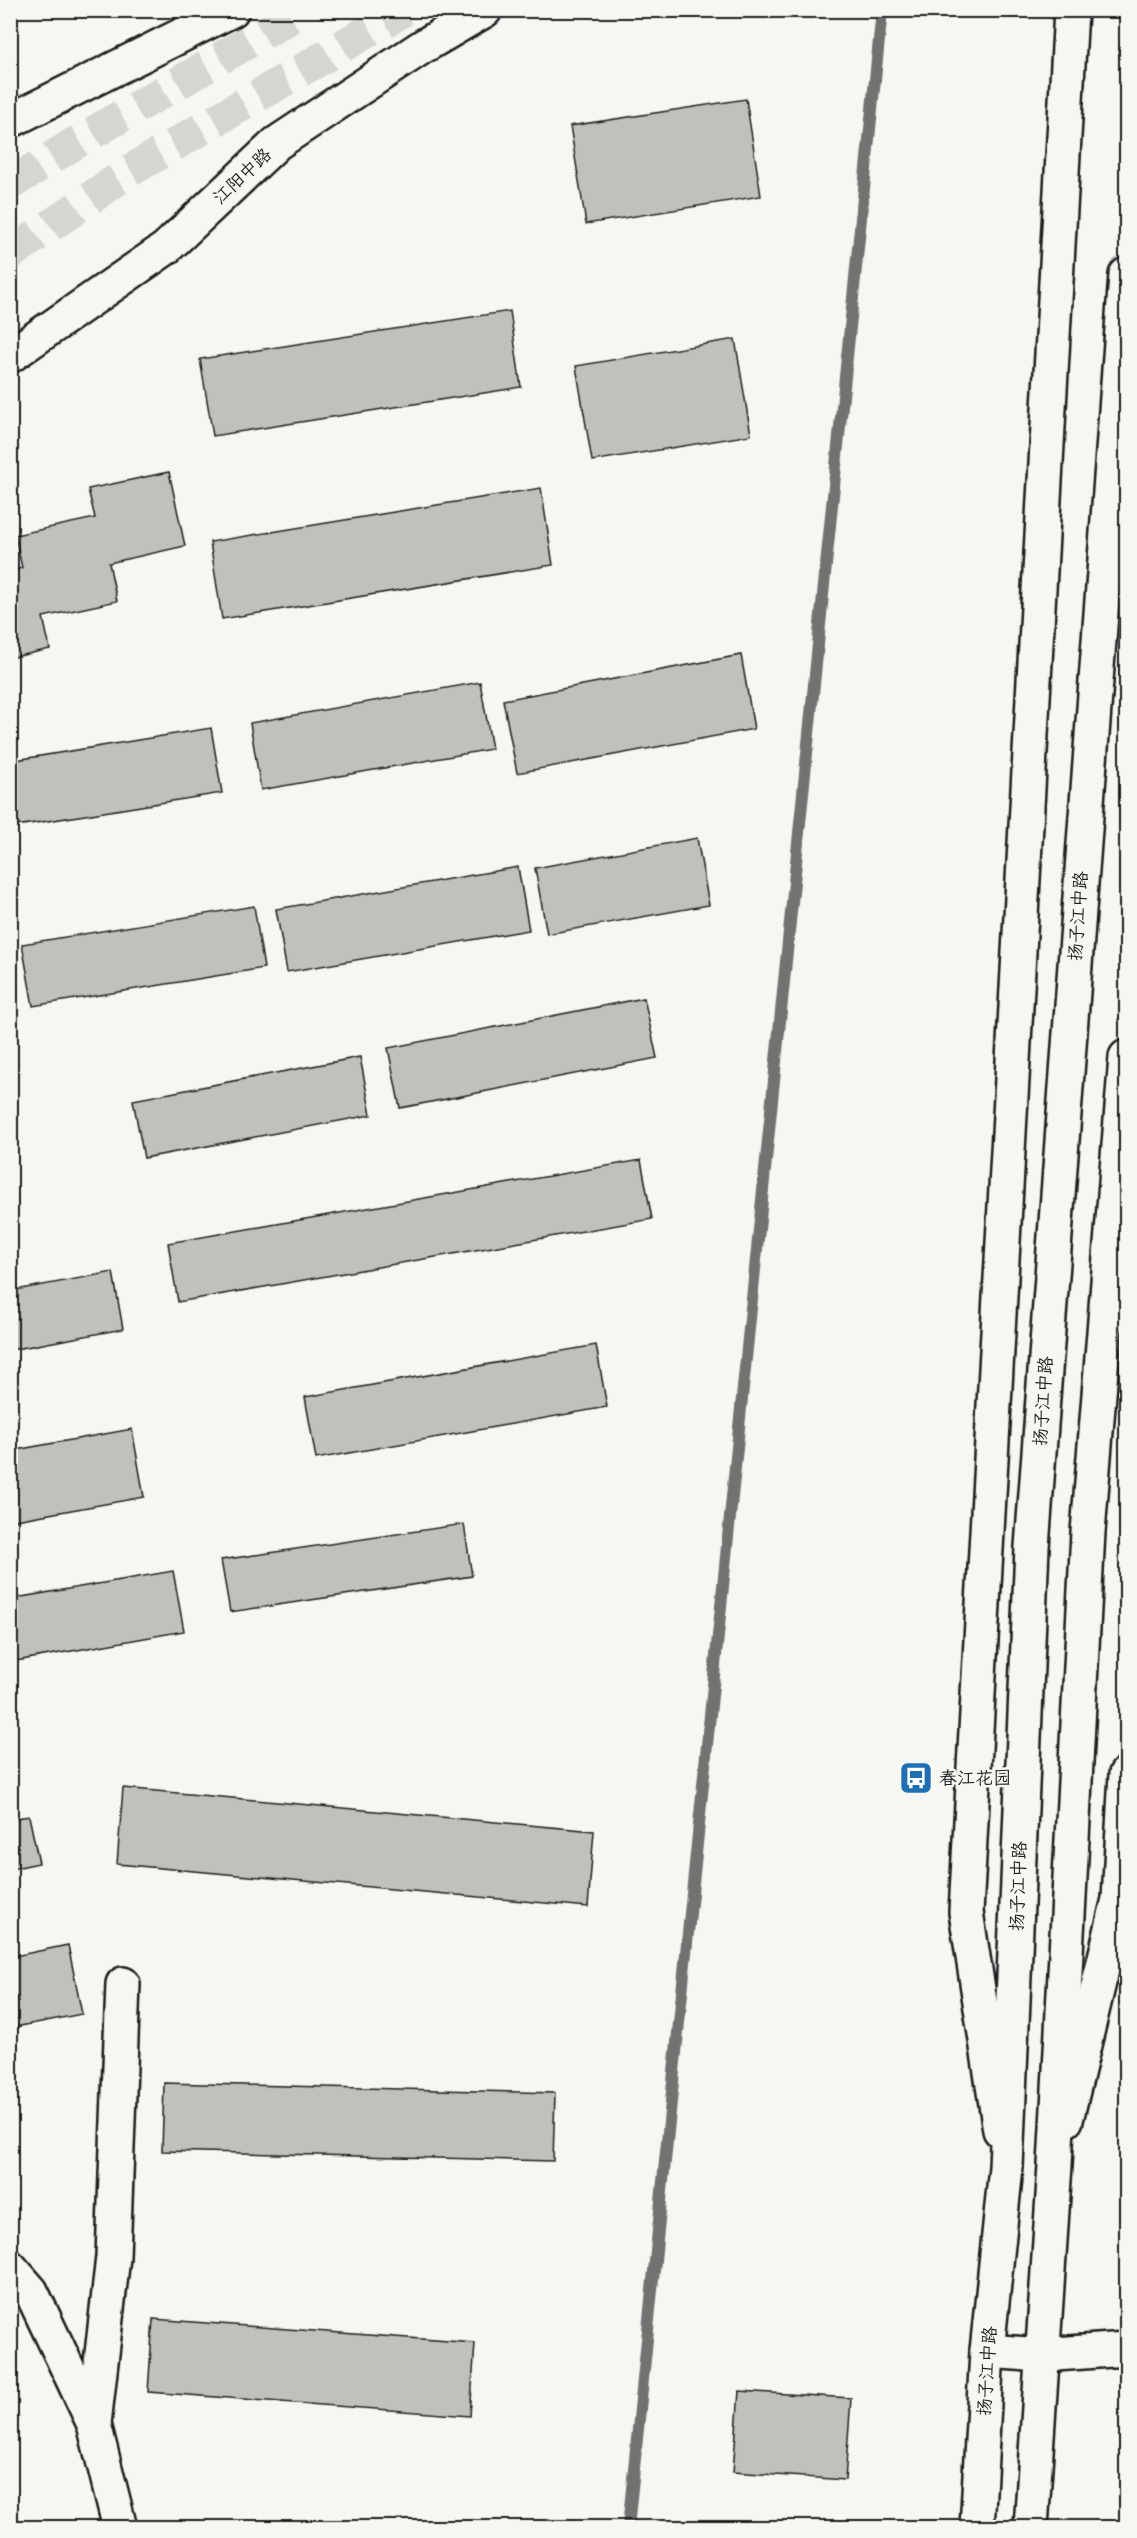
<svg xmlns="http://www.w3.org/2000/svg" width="1137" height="2538" font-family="Delius,'LXGW WenKai TC',sans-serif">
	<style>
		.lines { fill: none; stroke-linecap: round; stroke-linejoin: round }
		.stream { stroke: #727271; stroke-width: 12 }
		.building { fill: #c0c0bd; stroke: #1c1c1c; stroke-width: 1.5 }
		.highway-tunnel { stroke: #d5d5d2; stroke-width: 33; stroke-dasharray: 33 16; stroke-linecap: butt }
		.minor-casing { stroke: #1c1c1c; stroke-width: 38 }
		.major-casing { stroke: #1c1c1c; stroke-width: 38 }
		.minor { stroke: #f6f6f2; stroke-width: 33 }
		.major { stroke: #f6f6f2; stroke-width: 33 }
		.labels { text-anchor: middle; stroke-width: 5; stroke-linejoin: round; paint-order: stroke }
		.street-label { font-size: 18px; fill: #1c1c1c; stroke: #f6f6f2 }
		.poi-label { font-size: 18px; fill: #1c1c1c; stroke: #f6f6f2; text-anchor: start }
	</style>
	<rect width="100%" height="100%" fill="#f6f6f2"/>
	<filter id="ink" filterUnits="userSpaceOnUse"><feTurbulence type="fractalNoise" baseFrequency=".0167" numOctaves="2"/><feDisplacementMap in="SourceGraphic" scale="12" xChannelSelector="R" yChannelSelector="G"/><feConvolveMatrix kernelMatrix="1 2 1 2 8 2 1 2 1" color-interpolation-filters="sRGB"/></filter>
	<g filter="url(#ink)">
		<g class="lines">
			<path class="stream" d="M628,2528L882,10"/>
		</g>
		<path class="building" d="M746,99L761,196L586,224L570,126Z
			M510,311L521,387L213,436L200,359Z
			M735,339L751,435L592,461L576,366Z
			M169,472L185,546L109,563L117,601L43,617L50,649L10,658V571L22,568L15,535L95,518L88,489Z
			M541,488L553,565L222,619L210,542Z
			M741,655L754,729L517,773L503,700Z
			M480,682L492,749L261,790L250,723Z
			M211,728L222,793L10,827V761Z
			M697,838L709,905L547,934L535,868Z
			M518,867L529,930L287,972L276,909Z
			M254,906L264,968L33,1006L22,944Z
			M644,998L657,1058L400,1108L388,1048Z
			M360,1057L371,1115L144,1158L133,1100Z
			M641,1160L652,1219L178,1302L168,1243Z
			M113,1272L123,1329L10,1350V1291Z
			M596,1345L607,1407L316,1459L305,1397Z
			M132,1429L144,1497L10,1521V1451Z
			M464,1524L472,1576L230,1612L221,1560Z
			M173,1571L184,1631L10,1662V1599Z
			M123,1788L594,1831L588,1907L117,1864Z
			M29,1816L39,1863L10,1869V1819Z
			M68,1945L82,2014L10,2028V1957Z
			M164,2083L555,2093L553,2161L162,2151Z
			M153,2319L475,2343L470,2416L148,2392Z
			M739,2391L851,2398L845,2480L733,2472Z"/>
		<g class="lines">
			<path class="highway-tunnel" d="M10,184L77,142L303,10
				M10,254L128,172L404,10"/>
			<g class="minor-casing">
				<path id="minor" d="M1066,2120L1119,1899L1126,1774
					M1000,2130L966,1912L1071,10
					M10,2267L31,2291L94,2424L120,2528
					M987,2351L1041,2355L1126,2349
					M94,2424L113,2257L123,1984"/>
			</g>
			<g class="major-casing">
				<path id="major" d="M10,121L232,10
					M10,356L166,248L277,143L422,47L485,10
					M977,2528L987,2351L1006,2167L1032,1547L1126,275
					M1031,2528L1055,2165L1088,1532L1126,1057"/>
			</g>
			<use href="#minor" class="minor"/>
			<use href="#major" class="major"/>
		</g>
	</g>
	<defs>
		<g id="bus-square" transform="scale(1.725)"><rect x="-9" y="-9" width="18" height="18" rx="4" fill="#1f6fb2" stroke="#f6f6f2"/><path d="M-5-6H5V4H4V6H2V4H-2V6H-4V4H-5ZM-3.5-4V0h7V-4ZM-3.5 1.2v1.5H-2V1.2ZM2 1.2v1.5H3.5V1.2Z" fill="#fff"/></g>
	</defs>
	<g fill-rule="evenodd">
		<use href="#bus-square" x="916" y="1778"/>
	</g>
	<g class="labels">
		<g class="street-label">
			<text transform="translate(242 176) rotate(-43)" y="6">江阳中路</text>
			<text transform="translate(1078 916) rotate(-86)" y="6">扬子江中路</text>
			<text transform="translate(1043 1401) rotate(-86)" y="6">扬子江中路</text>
			<text transform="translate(1018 1886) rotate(-88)" y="6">扬子江中路</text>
			<text transform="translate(987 2371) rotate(-86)" y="6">扬子江中路</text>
		</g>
		<g class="poi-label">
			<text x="939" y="1784">春江花园</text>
		</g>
	</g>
	<rect width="1137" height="2538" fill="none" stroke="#f6f6f2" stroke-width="36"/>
	<rect x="18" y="18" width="1101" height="2502" fill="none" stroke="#1c1c1c" stroke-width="2" filter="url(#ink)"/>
</svg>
